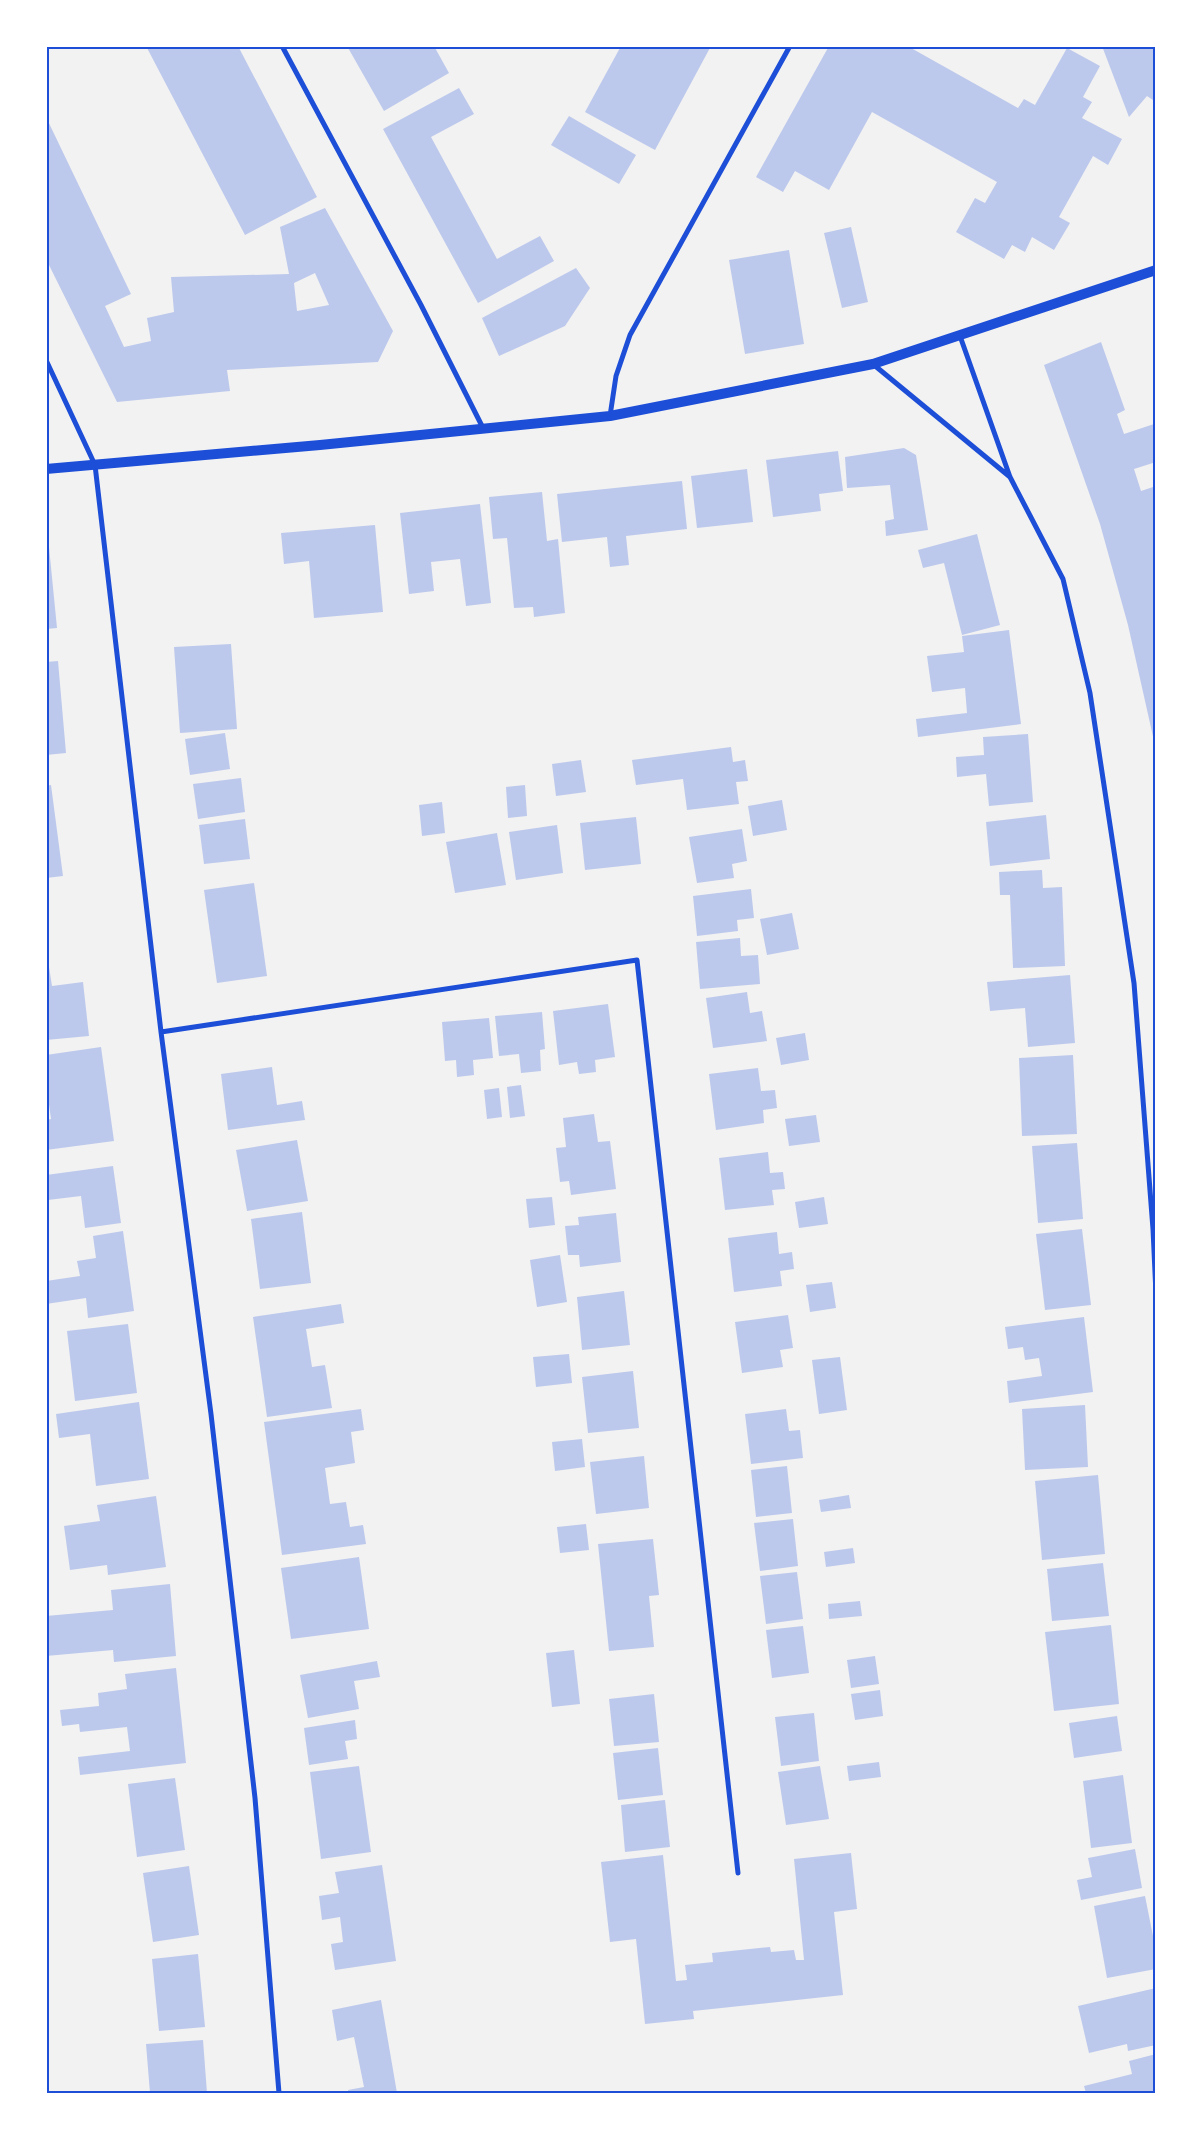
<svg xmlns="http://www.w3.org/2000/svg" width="1202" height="2139" font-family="'PT Sans Narrow',sans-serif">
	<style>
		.building { fill: #bdc9ec; fill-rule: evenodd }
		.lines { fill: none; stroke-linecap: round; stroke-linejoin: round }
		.minor { stroke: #1d4ed8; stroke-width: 5 }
		.secondary { stroke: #1d4ed8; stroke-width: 10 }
		.neatline { fill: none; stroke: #1d4ed8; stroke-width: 2 }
	</style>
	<rect width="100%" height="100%" fill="#f2f2f2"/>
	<path class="building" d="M146,46H238L317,197L245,235Z
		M347,46H434L449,73L384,111Z
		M621,46H711L655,150L585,112Z
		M829,46H912L911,48L1018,108L1024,99L1035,105L1067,48L1100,66L1083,97L1092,102L1082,118L1122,139L1108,165L1093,156L1059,217L1070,223L1054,250L1032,237L1025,252L1012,245L1004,259L956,232L975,198L985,203L997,182L872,112L829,190L795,171L783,192L756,177Z
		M1102,46H1156V102L1147,96L1129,117Z
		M459,88L474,114L431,137L497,259L540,236L554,261L478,303L383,129Z
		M569,116L636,155L619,184L551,145Z
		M46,117L131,294L105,306L124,347L151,341L147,318L174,312L171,277L289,274L280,227L325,208L393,331L378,362L227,370L230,391L117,402L46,259ZM315,273L329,305L297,311L294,283Z
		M851,227L868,302L842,308L824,233Z
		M789,250L804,344L745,354L729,260Z
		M576,268L590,288L565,326L499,356L482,318Z
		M1101,342L1125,410L1117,414L1124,434L1154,424L1156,427V462L1134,469L1141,491L1156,486V750L1128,625L1100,524L1044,365Z
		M904,448L916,455L928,530L886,536L885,521L894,519L890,485L847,488L845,457Z
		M838,451L843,491L819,494L821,511L773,517L766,460Z
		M747,469L753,522L697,528L691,476Z
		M682,481L687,529L626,536L629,565L610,567L607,537L562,542L557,494Z
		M542,492L547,541L558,539L565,613L534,617L533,607L514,608L507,538L493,539L489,497Z
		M480,504L491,603L466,606L460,559L431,562L434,591L409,594L400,513Z
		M375,525L383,612L314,618L309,561L284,564L281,533Z
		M977,534L1000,625L962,635L944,563L923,568L918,550Z
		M49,547L57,628L46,629V548Z
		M1009,630L1021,724L918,737L916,719L967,713L965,688L932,692L927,656L964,652L962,636Z
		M231,644L237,729L180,733L174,647Z
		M58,661L66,753L46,755V662Z
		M225,733L230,769L190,775L185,739Z
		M1028,734L1033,802L989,806L986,774L957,777L956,757L984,755L983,737Z
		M731,747L733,762L745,760L748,781L736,782L739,804L687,810L683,779L636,785L632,760Z
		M581,760L586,792L556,796L552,764Z
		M241,778L245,812L198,819L193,784Z
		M51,785L63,876L46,878V786Z
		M525,785L527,816L508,818L506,787Z
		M782,800L787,830L753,836L748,806Z
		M442,802L445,833L422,836L419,805Z
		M1046,815L1050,859L990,866L986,822Z
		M636,817L641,864L585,870L580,823Z
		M245,819L250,859L204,864L199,825Z
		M557,825L563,873L516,880L509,832Z
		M742,829L747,861L732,864L734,878L697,883L689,837Z
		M497,833L506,885L455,893L446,842Z
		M1042,870L1043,888L1062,887L1065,966L1013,968L1010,895H1000L999,872Z
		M254,883L267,976L217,983L204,890Z
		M751,889L754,918L737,920L738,931L697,936L693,896Z
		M792,913L799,949L767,955L760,919Z
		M740,938L741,956L758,955L760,984L700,989L696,942Z
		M46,948L52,986L83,982L89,1036L46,1040Z
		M1070,975L1075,1043L1028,1047L1025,1008L990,1011L987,982Z
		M747,992L750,1013L762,1011L767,1041L713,1048L706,998Z
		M608,1004L615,1057L595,1060L596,1072L579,1074L577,1062L559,1065L553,1011Z
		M542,1012L545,1049L540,1050L541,1071L521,1073L519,1054L499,1056L495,1016Z
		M489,1018L493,1058L473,1060L474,1075L457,1077L456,1060L445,1061L442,1022Z
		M805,1033L809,1060L781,1065L776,1038Z
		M101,1047L114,1141L46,1150V1120L51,1119L46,1083V1055Z
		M1073,1055L1077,1134L1022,1136L1019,1058Z
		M272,1067L277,1105L302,1101L305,1120L228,1130L221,1074Z
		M758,1068L761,1091L775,1090L777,1108L763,1110L764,1123L716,1130L709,1074Z
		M521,1085L525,1116L510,1118L507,1087Z
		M499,1088L502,1117L487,1119L484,1090Z
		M594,1114L598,1142L610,1141L616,1189L571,1195L569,1181L560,1182L556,1148L566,1147L563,1118Z
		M816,1115L820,1142L789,1146L785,1119Z
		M297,1140L308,1201L247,1211L236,1150Z
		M1077,1143L1083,1219L1038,1223L1032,1146Z
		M768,1152L770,1173L783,1172L785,1189L772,1190L774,1205L725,1210L719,1158Z
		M113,1166L121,1223L85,1228L81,1196L48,1200L46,1175Z
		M552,1197L555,1225L529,1228L526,1199Z
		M824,1197L828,1224L799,1228L795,1202Z
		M302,1212L311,1283L260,1289L251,1219Z
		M616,1213L621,1262L580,1267L579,1255H568L565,1226L579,1225L578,1217Z
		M1082,1229L1091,1305L1045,1310L1036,1234Z
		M123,1231L134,1311L88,1318L86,1298L46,1304V1281L80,1276L77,1261L96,1258L93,1236Z
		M777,1232L779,1254L792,1252L794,1269L780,1271L782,1286L734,1292L728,1238Z
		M560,1255L567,1302L537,1307L530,1260Z
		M832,1282L836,1308L810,1312L806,1285Z
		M624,1291L630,1345L582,1350L577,1297Z
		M341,1304L344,1323L306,1329L312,1367L325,1365L332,1408L267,1417L253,1317Z
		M788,1315L793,1348L780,1350L783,1367L742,1373L735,1322Z
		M1084,1317L1093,1392L1009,1403L1007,1381L1042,1376L1039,1358L1025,1360L1023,1347L1008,1349L1005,1327Z
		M128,1324L137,1393L75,1401L67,1331Z
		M569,1354L572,1383L536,1387L533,1357Z
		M840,1357L847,1410L819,1414L812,1360Z
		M633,1371L639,1428L588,1433L582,1377Z
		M139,1402L149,1479L96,1486L90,1434L59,1438L56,1414Z
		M1085,1405L1088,1467L1025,1470L1022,1409Z
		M361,1409L364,1430L351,1432L355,1463L325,1468L330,1504L346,1502L350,1527L363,1525L366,1544L282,1555L264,1422Z
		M786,1409L789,1431L800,1430L803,1458L751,1464L745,1414Z
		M582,1439L585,1467L555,1471L552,1442Z
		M644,1456L649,1508L596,1514L590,1462Z
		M787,1466L792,1513L756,1517L751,1470Z
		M1098,1475L1105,1554L1042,1560L1035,1481Z
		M849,1495L851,1508L821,1512L819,1500Z
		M156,1496L166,1567L108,1575L107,1565L70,1570L64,1526L100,1521L97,1505Z
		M793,1519L798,1566L760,1571L754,1523Z
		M586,1524L589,1550L560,1553L557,1527Z
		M653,1539L659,1595L649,1596L654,1647L609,1651L598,1544Z
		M853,1548L855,1563L826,1567L824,1552Z
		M359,1557L369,1629L291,1639L281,1568Z
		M1103,1563L1109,1616L1052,1621L1047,1569Z
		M797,1572L803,1619L766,1624L760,1576Z
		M170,1584L176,1656L114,1662L113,1650L46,1656V1616L113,1610L111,1590Z
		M860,1601L862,1616L829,1619L828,1604Z
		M1111,1625L1119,1704L1054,1711L1045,1632Z
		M803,1626L809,1673L772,1678L766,1630Z
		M574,1650L580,1704L552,1707L546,1653Z
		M875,1656L879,1684L851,1688L847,1660Z
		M377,1661L380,1677L354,1681L359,1709L308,1718L300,1675Z
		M176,1668L186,1763L80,1775L78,1757L130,1751L127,1727L80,1732L79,1724L62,1726L60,1710L99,1706L98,1693L127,1689L125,1674Z
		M880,1690L883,1716L855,1720L851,1694Z
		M654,1694L659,1742L614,1746L609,1699Z
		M814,1713L819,1761L781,1766L775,1717Z
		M1117,1716L1122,1751L1074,1758L1069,1723Z
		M355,1720L357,1739L345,1741L348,1759L309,1765L304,1728Z
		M658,1748L663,1795L618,1800L613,1753Z
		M879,1762L881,1777L849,1781L847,1766Z
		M359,1766L371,1852L321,1859L310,1772Z
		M820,1766L829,1819L786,1825L778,1772Z
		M1123,1775L1132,1843L1091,1848L1083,1781Z
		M175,1778L185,1850L137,1857L128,1784Z
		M665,1800L670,1847L625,1852L621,1805Z
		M1135,1849L1142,1888L1081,1900L1077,1880L1092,1877L1088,1858Z
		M851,1853L857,1909L834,1912L843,1995L693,2011L694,2019L645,2024L636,1939L610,1942L601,1862L663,1855L676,1981L687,1980L685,1965L713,1962L712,1953L770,1947L771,1952L794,1950L796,1960H804L794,1859Z
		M382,1865L396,1961L335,1970L331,1944L343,1942L340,1917L322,1920L319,1896L339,1893L335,1872Z
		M189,1866L199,1935L153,1942L143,1873Z
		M1145,1896L1156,1951V1969L1107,1978L1094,1906Z
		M198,1954L205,2027L159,2031L152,1959Z
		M1156,1988V2045L1128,2051L1127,2044L1089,2053L1078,2006Z
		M381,2000L397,2093H349L348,2090L364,2087L354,2037L337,2041L332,2010Z
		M203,2040L207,2093H150L146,2044Z
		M1156,2054V2093H1086L1084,2086L1132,2074L1129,2061Z"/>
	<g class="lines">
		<path class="minor" d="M282,46L421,305L483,428
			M960,336L1010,477L1063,579L1090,693L1134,983L1153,1229L1156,1294
			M46,360L95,465L161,1032L211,1414L255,1798L279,2093
			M874,365L1010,477
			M610,416L616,376L630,335L790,46
			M161,1032L637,960L738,1873"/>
		<path class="secondary" d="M46,469L320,445L610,416L873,364L1156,270"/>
	</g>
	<rect width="1202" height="2139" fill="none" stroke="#ffffff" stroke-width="95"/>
	<rect x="48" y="48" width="1106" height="2044" class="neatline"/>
</svg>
